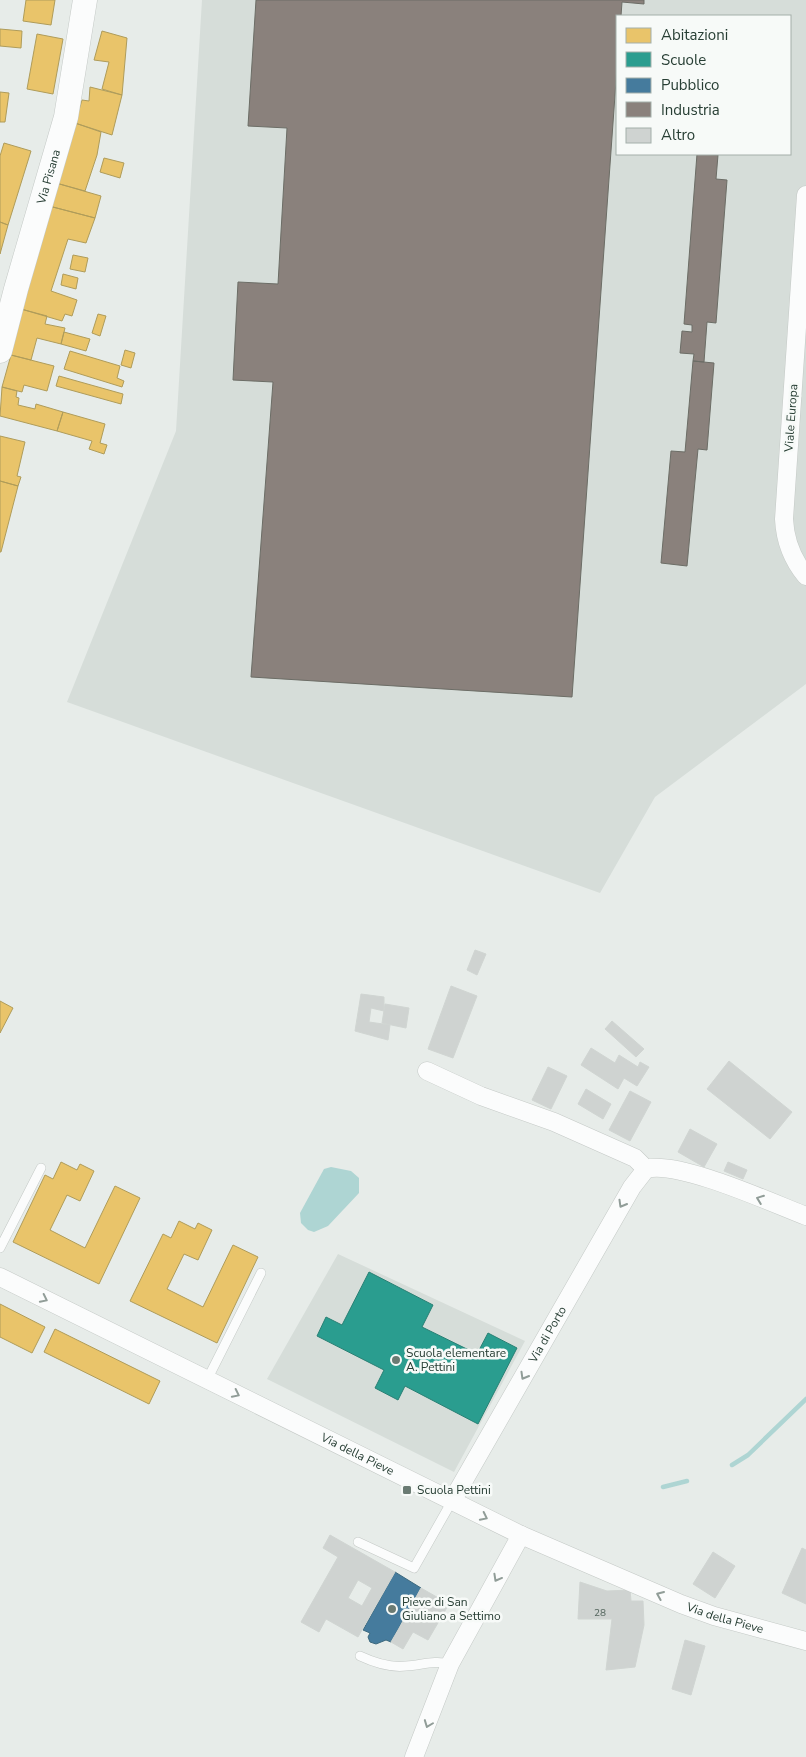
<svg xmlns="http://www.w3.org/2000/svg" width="806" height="1757" font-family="'Nunito Sans',sans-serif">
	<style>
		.built { fill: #d6ddd9; fill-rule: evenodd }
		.water { fill: #aed5d3 }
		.homes { fill: #e9c46a; stroke: #af9c5a }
		.schools { fill: #2a9d8f; stroke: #298074 }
		.public { fill: #457b9d; stroke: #3c697e }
		.industry { fill: #8a817c; stroke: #6c6d66 }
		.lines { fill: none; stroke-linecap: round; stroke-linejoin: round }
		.stream { stroke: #aed5d3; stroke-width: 4.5 }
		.building { fill: #cfd3d1; stroke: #d0d5d2; fill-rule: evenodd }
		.service-casing { stroke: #c4c9c6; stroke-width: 10 }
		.minor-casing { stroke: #c4c9c6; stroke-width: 19 }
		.secondary-casing { stroke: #c4c9c6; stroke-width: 25 }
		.service { stroke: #fbfcfc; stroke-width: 9 }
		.minor { stroke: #fbfcfc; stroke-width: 18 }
		.secondary { stroke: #fbfcfc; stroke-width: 24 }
		.oneway { stroke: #919d98 }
		.poi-dot { fill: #6a7b73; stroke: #f7faf8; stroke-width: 2 }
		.labels { text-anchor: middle; stroke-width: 5; stroke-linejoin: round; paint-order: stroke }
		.number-label { font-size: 10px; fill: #52645c }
		.street-label { font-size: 12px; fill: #273e34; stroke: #f7faf8 }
		.poi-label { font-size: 12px; fill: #273e34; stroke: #f7faf8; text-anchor: start }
	</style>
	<rect width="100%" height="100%" fill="#e7ece9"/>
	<path class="built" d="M202,0H806V684L655,797L600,893L67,702L176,431ZM617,16H790V154H617Z
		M338,1254L525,1341L454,1472L267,1379Z"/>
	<path class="water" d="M331,1167L351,1171L359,1178V1193L328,1226L314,1232L308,1230L301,1223L300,1213L324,1169Z"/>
	<path class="homes" d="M26,0H55L51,25L23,21Z
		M0,29L22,31L21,48L0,46Z
		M102,31L127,38L122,95L102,89L109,62L94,60Z
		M37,34L63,39L53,94L27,89Z
		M90,87L122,95L112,135L75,123L82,100L89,101Z
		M0,92L9,93L5,122H0Z
		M75,123L101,132L97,155L85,191L56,183Z
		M4,143L31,151L8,225L0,222V156Z
		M104,158L124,163L120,178L100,172Z
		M56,183L101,196L95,218L49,206Z
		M49,206L95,218L86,243L68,239L51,291L77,300L72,316L65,314L62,321L21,309Z
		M0,222L8,225L0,254Z
		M73,255L88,258L85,272L70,269Z
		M63,274L78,278L76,289L61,285Z
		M21,309L47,316L45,324L65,328L61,344L37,338L31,360L11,355Z
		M98,314L106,316L100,336L92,333Z
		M64,332L90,339L86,351L61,344Z
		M125,350L135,353L131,368L121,365Z
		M70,351L120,366L117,378L124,381L122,387L64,369Z
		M11,355L54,366L47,391L24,385L22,392L2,387Z
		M59,376L123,394L121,404L56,386Z
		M2,387L17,391L16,397L19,398L18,405L35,409L36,404L63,412L57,431L0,416Z
		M63,412L105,424L100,443L107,445L104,454L89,449L92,441L57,431Z
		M0,436L25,442L17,476L21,477L18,486L0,481Z
		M0,481L18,486L1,552H0Z
		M0,1001L13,1008L0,1033Z
		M61,1162L77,1170L80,1164L94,1171L80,1201L67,1195L50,1230L85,1248L115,1186L140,1198L99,1284L13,1242L45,1175L53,1179Z
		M179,1221L195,1229L198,1223L212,1230L198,1260L184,1254L167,1289L203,1307L233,1245L258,1257L217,1343L130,1301L163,1234L171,1238Z
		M0,1304L45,1327L32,1353L0,1337Z
		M55,1329L160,1381L149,1404L44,1352Z"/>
	<path class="schools" d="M369,1272L433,1305L422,1327L477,1354L488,1333L517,1348L478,1424L405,1386L398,1400L375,1388L384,1370L317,1336L326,1317L342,1325Z"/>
	<path class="public" d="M395,1572L421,1588L391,1642L386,1640L376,1644L370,1642L368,1637L370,1633L363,1630Z"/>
	<path class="industry" d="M256,0H644V4L622,2L621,16H617V67L572,697L251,677L273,382L233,380L238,282L278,284L287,128L248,126Z
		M697,154L718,155L716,179L727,180L716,323L707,322L704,362L693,361L694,354L680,353L682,331L692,332V325L684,324Z
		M693,361L714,363L707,450L698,449L687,566L661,563L671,451L685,452Z"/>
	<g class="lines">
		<path class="stream" d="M732,1465L748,1455L806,1399
			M663,1487L687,1481"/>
	</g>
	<path class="building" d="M475,950L486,954L477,975L467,970Z
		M451,986L477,996L453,1058L428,1049Z
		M361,994L384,997V1011L371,1008L369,1022L390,1025L388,1040L355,1031Z
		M385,1004L409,1008L406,1028L382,1023Z
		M612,1021L644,1049L636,1057L605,1029Z
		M591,1048L615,1063L619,1055L638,1067L640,1062L649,1067L637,1086L624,1078L618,1089L581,1065Z
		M729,1061L792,1112L770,1139L707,1089Z
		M548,1067L567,1076L551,1109L532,1100Z
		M586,1089L611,1104L603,1119L578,1104Z
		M630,1091L651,1102L630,1141L609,1130Z
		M690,1129L717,1144L704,1167L678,1152Z
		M728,1162L747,1170L743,1179L724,1171Z
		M330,1535L395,1572L358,1637L326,1619L319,1632L301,1622L338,1557L323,1548ZM358,1580L372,1588L362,1606L348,1598Z
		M802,1548L806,1550V1604L782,1593Z
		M713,1552L735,1566L715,1598L693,1584Z
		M580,1582L607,1591L630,1590L631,1601H643L644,1625L635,1667L606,1670L612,1619H578Z
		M421,1588L449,1604L428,1640L413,1632L410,1637L398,1630Z
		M398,1630L410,1637L403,1649L391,1642Z
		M685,1640L705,1646L691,1695L672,1689Z"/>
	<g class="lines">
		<g class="service-casing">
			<path id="service" d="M0,1248L41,1168
				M207,1380L261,1273
				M358,1542L414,1568L452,1501
				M360,1656C375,1663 390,1668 406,1666C422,1665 434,1660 450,1664"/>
		</g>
		<g class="minor-casing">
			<g id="minor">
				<path d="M806,195L784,519C785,540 792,559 806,576"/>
				<path d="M427,1071L481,1096L554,1122L635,1158L646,1169"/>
				<path id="s1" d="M0,1277L521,1535L681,1604L714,1616L806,1641"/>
				<path id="s2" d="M452,1501L632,1187L646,1169C678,1160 772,1203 806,1216"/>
				<path d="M414,1757L450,1664L521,1535"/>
			</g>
		</g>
		<g class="secondary-casing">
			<g id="secondary">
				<path id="s3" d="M0,351L16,289L66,117L85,0"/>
			</g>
		</g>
		<use href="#service" class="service"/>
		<use href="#minor" class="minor"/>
		<use href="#secondary" class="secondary"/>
	</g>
	<defs><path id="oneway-chevron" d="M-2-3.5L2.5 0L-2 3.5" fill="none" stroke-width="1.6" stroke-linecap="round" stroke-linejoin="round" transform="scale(1.25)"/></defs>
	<g class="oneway">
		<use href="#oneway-chevron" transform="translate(760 1199) rotate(-159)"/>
		<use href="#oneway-chevron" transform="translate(622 1204) rotate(120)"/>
		<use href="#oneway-chevron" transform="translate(44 1299) rotate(26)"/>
		<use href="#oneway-chevron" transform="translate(524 1376) rotate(120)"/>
		<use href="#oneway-chevron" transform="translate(236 1394) rotate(26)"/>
		<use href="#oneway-chevron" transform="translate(484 1517) rotate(26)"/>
		<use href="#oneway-chevron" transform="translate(497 1578) rotate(119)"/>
		<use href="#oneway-chevron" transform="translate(660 1595) rotate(-157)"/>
		<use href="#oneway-chevron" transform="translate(428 1724) rotate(111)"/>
	</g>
	<g class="poi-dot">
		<circle cx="396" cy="1360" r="5"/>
		<rect x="402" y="1485" width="10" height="10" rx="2.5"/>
		<circle cx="392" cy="1609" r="5"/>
	</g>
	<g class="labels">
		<g class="number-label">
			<text x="600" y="1616">28</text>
		</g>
		<g class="street-label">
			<text dy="4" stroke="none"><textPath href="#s3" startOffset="181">Via Pisana</textPath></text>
			<text transform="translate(791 418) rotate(-86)" y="4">Viale Europa</text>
			<text dy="4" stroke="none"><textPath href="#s2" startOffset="192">Via di Porto</textPath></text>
			<text dy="4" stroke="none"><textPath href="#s1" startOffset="399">Via della Pieve</textPath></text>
			<text dy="4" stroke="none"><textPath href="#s1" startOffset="802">Via della Pieve</textPath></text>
		</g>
		<g class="poi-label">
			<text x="406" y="1357">Scuola elementare<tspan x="406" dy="14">A. Pettini</tspan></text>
			<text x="417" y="1494">Scuola Pettini</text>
			<text x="402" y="1606">Pieve di San<tspan x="402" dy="14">Giuliano a Settimo</tspan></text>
		</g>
	</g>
	<rect x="616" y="15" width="175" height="140" fill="#f7faf8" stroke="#a4afaa"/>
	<rect x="626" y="28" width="25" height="15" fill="#e9c46a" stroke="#a4afaa"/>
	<text x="661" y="40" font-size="15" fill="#273e34">Abitazioni</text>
	<rect x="626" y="52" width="25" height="15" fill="#2a9d8f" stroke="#a4afaa"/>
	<text x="661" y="65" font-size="15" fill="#273e34">Scuole</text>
	<rect x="626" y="78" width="25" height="15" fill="#457b9d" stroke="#a4afaa"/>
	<text x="661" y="90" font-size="15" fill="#273e34">Pubblico</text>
	<rect x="626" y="102" width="25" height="15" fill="#8a817c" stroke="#a4afaa"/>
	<text x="661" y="115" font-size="15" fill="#273e34">Industria</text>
	<rect x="626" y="128" width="25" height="15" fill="#cfd3d1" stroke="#a4afaa"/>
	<text x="661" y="140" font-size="15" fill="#273e34">Altro</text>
</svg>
